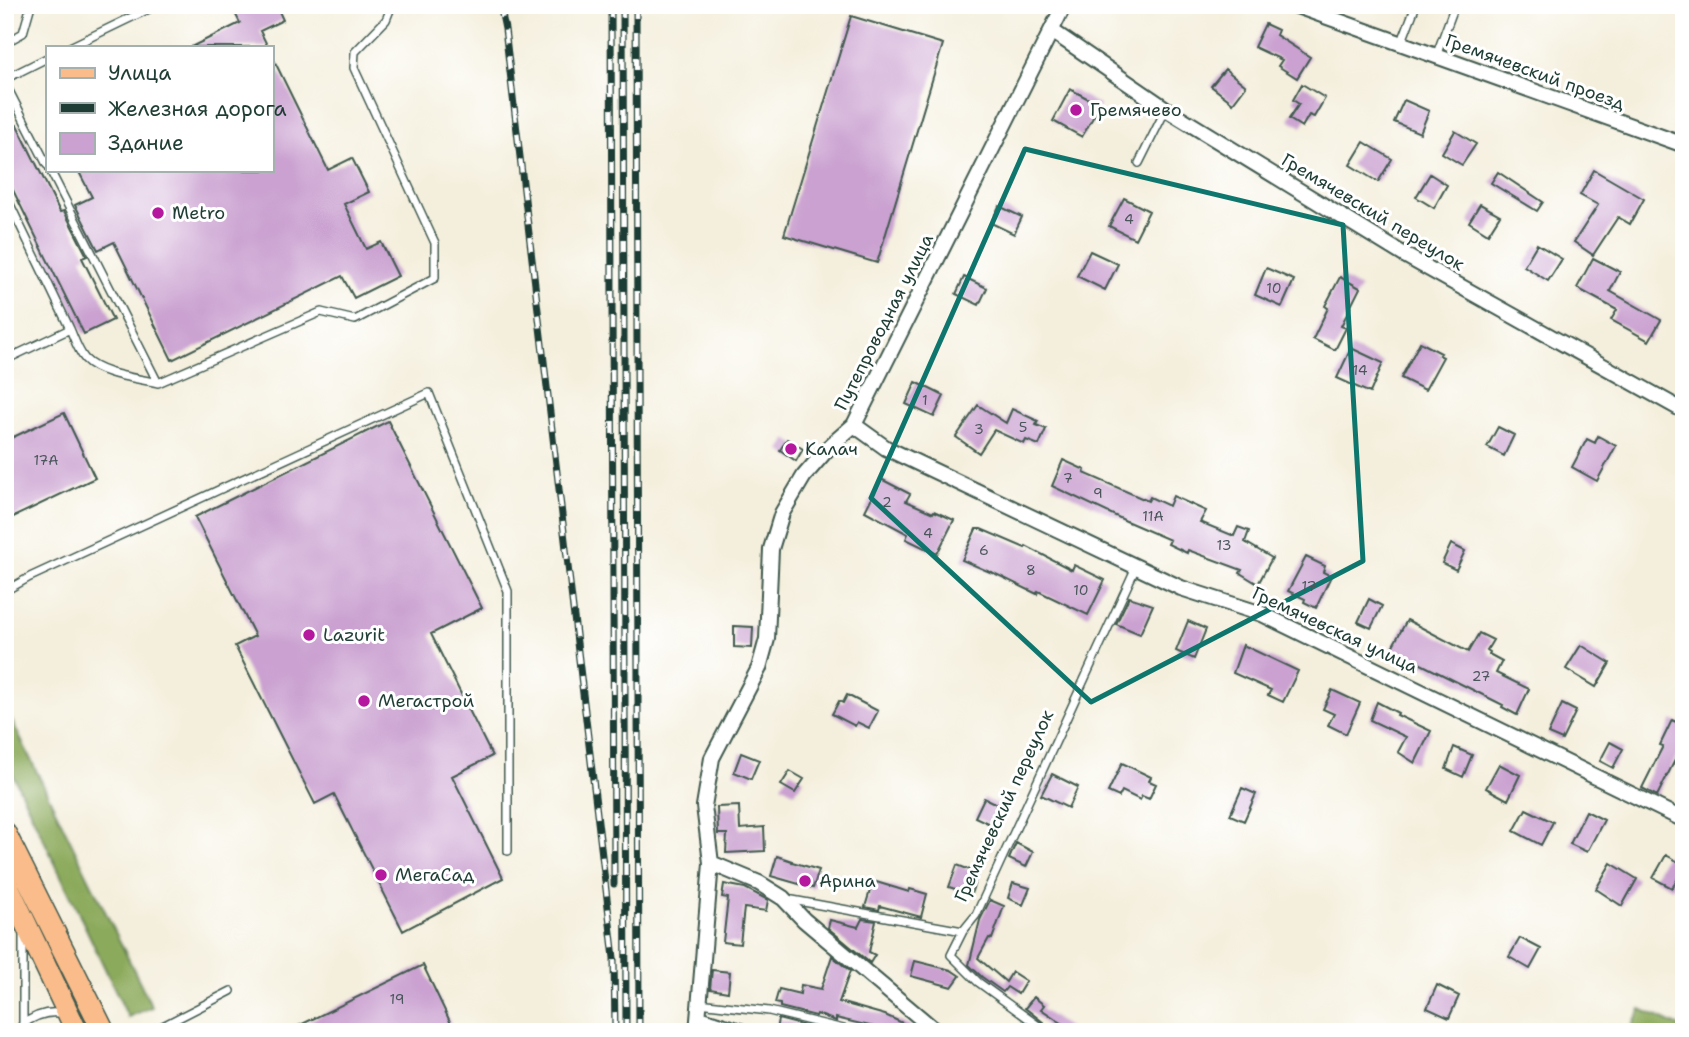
<svg xmlns="http://www.w3.org/2000/svg" width="1689" height="1037" font-family="'Shantell Sans',sans-serif">
	<style>
		.forest { fill: #8caa5c; stroke: #567448; stroke-width: 2 }
		.building { fill: #caa1d0 }
		.lines { fill: none; stroke-linecap: round; stroke-linejoin: round }
		.service-casing { stroke: #3f584d; stroke-width: 10 }
		.minor-casing { stroke: #3f584d; stroke-width: 18 }
		.primary-casing { stroke: #3f584d; stroke-width: 24 }
		.service { stroke: #fff; stroke-width: 7 }
		.minor { stroke: #fff; stroke-width: 14 }
		.primary { stroke: #f9bc8a; stroke-width: 21 }
		.rail-casing { stroke: #1f3d34; stroke-width: 7 }
		.rail { stroke: #fff; stroke-width: 4.5; stroke-dasharray: 13; stroke-linecap: butt }
		.marked { fill: none; stroke: #0f766e; stroke-width: 5; stroke-linejoin: round }
		.poi-dot { fill: #b5179e; stroke: #fff; stroke-width: 2.5 }
		.labels { text-anchor: middle; stroke-width: 6; stroke-linejoin: round; paint-order: stroke }
		.number-label { font-size: 14px; fill: #4a565b }
		.street-label { font-size: 18px; fill: #1f3d34; stroke: #fff }
		.poi-label { font-size: 18px; fill: #1f3d34; stroke: #fff; text-anchor: start }
	</style>
	<rect width="100%" height="100%" fill="#fff"/>
	<filter id="ink" filterUnits="userSpaceOnUse"><feTurbulence type="fractalNoise" baseFrequency=".0143" numOctaves="2"/><feDisplacementMap in="SourceGraphic" scale="14" xChannelSelector="R" yChannelSelector="G"/><feConvolveMatrix kernelMatrix="1 2 1 2 8 2 1 2 1" color-interpolation-filters="sRGB"/></filter>
	<filter id="wash" filterUnits="userSpaceOnUse"><feTurbulence type="fractalNoise" baseFrequency=".00686" numOctaves="4" result="noise"/><feDisplacementMap in="SourceGraphic" scale="28" xChannelSelector="R" yChannelSelector="G"/><feGaussianBlur stdDeviation="1.57" result="paint"/><feColorMatrix in="noise" values="0 0 0 0 0 0 0 0 0 0 0 0 0 0 0 0 0 1.4 0 .05"/><feComposite in="paint" operator="in"/></filter>
	<g filter="url(#wash)">
		<rect width="100%" height="100%" fill="#f4efdd"/>
		<path class="forest" d="M5,707L152,1007L128,1017L5,758Z
			M1641,1009L1684,1029V1032H1629Z"/>
		<g id="blocks">
			<path class="building" d="M231,5H276L283,20L260,31L268,47H191L240,23Z
				M851,16L943,44L877,263L784,235Z
				M1265,24L1278,30L1276,35L1310,57L1297,78L1278,66L1282,60L1254,47Z
				M271,54L328,170L352,158L369,192L344,204L366,249L381,242L398,276L354,298L342,276L172,360L114,242L98,250L75,205L92,197L78,170H271Z
				M1225,69L1246,86L1233,103L1211,86Z
				M1302,84L1325,98L1314,117L1309,115L1302,127L1289,119L1299,104L1293,100Z
				M1070,89L1100,105L1082,137L1053,121Z
				M1404,100L1429,111L1420,133L1394,122Z
				M17,125L60,212L64,211L87,256L82,258L113,320L84,334L5,174V131Z
				M1455,131L1476,144L1462,165L1442,153Z
				M1364,142L1392,159L1378,182L1350,165Z
				M1594,170L1644,199L1630,224L1618,217L1593,255L1574,242L1598,205L1580,195Z
				M1498,172L1543,202L1537,211L1491,183Z
				M1430,174L1447,185L1434,208L1416,197Z
				M1124,198L1149,211L1135,239L1109,226Z
				M1480,204L1500,215L1488,234L1469,222Z
				M999,206L1022,217L1014,234L991,223Z
				M1537,244L1562,259L1548,281L1524,266Z
				M1090,251L1118,264L1105,290L1077,276Z
				M1593,258L1620,272L1610,291L1661,320L1649,341L1611,320L1617,310L1577,288Z
				M1266,268L1294,280L1282,307L1255,295Z
				M964,277L987,288L979,305L956,294Z
				M1340,277L1360,288L1341,326L1346,328L1335,350L1313,339L1328,308L1325,306Z
				M1420,342L1441,353L1439,355L1443,357L1425,390L1401,378Z
				M1351,348L1383,363L1370,393L1337,378Z
				M916,382L944,396L934,417L906,404Z
				M978,405L1006,423L1012,409L1038,421L1036,425L1046,429L1039,445L1026,440L1024,444L994,430L979,453L956,437Z
				M64,413L95,478L5,521V441Z
				M388,421L482,608L431,634L492,756L452,776L503,878L403,931L334,794L315,804L235,646L255,636L195,517Z
				M1498,427L1514,435L1504,456L1487,447Z
				M1598,436L1616,446L1597,481L1572,467L1587,439L1595,443Z
				M787,439L803,449L796,461L780,450Z
				M1063,460L1085,470L1084,473L1148,501L1150,497L1169,506L1173,496L1206,511L1200,522L1234,536L1238,527L1249,531L1245,542L1272,558L1258,584L1240,573L1242,570L1188,550L1187,553L1168,544L1170,540L1126,521L1052,486Z
				M881,479L910,494L906,501L933,513L934,511L954,520L937,554L906,539L908,534L865,511Z
				M976,529H981L1025,548L1026,546L1072,570L1074,565L1105,580L1088,615L1038,591L1037,594L992,572V573L962,560Z
				M1451,544L1465,551L1456,570L1442,563Z
				M1306,557L1325,566L1323,572L1331,576L1316,608L1304,602L1305,599L1288,591Z
				M1129,597L1153,605L1140,634L1116,624Z
				M1369,599L1382,606L1371,628L1358,622Z
				M1407,620L1468,652L1479,633L1493,640L1487,650L1490,652L1489,654L1502,661L1496,673L1529,689L1517,715L1502,707L1503,705L1391,649Z
				M1188,621L1206,629L1194,659L1176,651Z
				M734,626L753,627L752,648L734,647Z
				M1243,645L1298,671L1283,702L1268,695L1271,690L1233,673Z
				M1581,645L1610,663L1596,687L1566,669Z
				M1332,690L1360,703L1346,734L1328,725L1334,714L1323,709Z
				M847,695L878,711L869,728L857,722L855,726L832,714L839,701L843,703Z
				M1377,702L1398,713L1397,715L1431,731L1415,763L1398,752L1406,737L1370,720Z
				M1562,704L1576,711L1562,740L1548,734Z
				M1672,720L1684,726V757L1678,754L1657,796L1642,788L1663,746L1660,745Z
				M1610,742L1623,749L1613,768L1600,761Z
				M1454,747L1472,755L1463,777L1446,769Z
				M741,753L759,760L751,779L734,772Z
				M1122,763L1151,777L1149,781L1156,784L1149,799L1142,796L1140,800L1122,791L1119,797L1108,792Z
				M1499,764L1520,775L1508,800L1486,788Z
				M790,771L804,779L795,793L781,785Z
				M1052,774L1078,787L1068,808L1041,795Z
				M1242,788L1256,794L1244,821L1230,815Z
				M984,798L1003,807L994,826L975,817Z
				M739,806L740,829L764,827L765,851L726,853L727,834H718L717,807Z
				M1526,809L1553,822L1541,845L1514,831Z
				M1586,811L1604,820L1587,852L1570,844Z
				M1016,843L1033,852L1026,867L1009,859Z
				M1666,855L1684,865V869L1672,888L1653,878Z
				M777,856L792,861V862L819,870L813,888L771,876Z
				M1611,863L1637,879L1622,906L1596,889Z
				M957,865L978,873L971,894L949,887Z
				M873,881L909,892L910,889L927,894L921,917L880,906L879,910L865,907Z
				M1013,883L1030,888L1023,905L1008,898Z
				M724,884L745,888L768,900L766,911L744,908L740,944L723,942L728,898L722,897Z
				M990,900L1004,906L992,939L989,938L978,958L1006,982L1012,972L1026,981L1018,994L1007,987L1003,992L982,977L969,965L980,920Z
				M862,919L876,921L869,952L875,955L870,963L828,928L830,920L858,927Z
				M1520,938L1541,949L1530,969L1509,957Z
				M832,956L850,971L839,1002L885,1015L922,1032H895L836,1018V1021L817,1014L816,1016L780,1007V1004L775,1003L779,989L800,994L801,985L821,989Z
				M915,961L951,970L960,976L952,987L911,976Z
				M423,965L455,1032H286Z
				M712,970L730,972L728,992L710,989Z
				M1437,985L1459,996L1449,1018L1427,1008Z
				M1034,997L1044,1005L1041,1009L1075,1032H1044L1046,1027L1044,1023L1025,1008Z
				M778,1019L813,1028L812,1032H783L776,1030Z"/>
		</g>
	</g>
	<g filter="url(#ink)">
		<use href="#blocks" fill-opacity="0" stroke="#3f584d" stroke-width="2"/>
		<g class="lines">
			<g class="service-casing">
				<path id="service" d="M5,43L23,33L31,5
					M1401,44L1416,5
					M70,47L157,5
					M1436,56L1455,5
					M5,79L47,58
					M5,83L47,165
					M1139,163L1166,109
					M50,170L158,383L321,312L355,320L435,278V243L354,68L355,52L386,20L392,5
					M5,194L70,329L5,360
					M70,329C74,338 78,351 85,359C100,375 137,378 158,383
					M5,591L30,577L429,393L508,591V851
					M787,899L963,931L976,915L1136,567
					M963,931L951,955L978,982L1040,1027
					M699,1003L769,1011L856,1032
					M22,1025C35,1015 48,1010 64,1014
					M23,1032V934
					M151,1032L231,991"/>
			</g>
			<g class="minor-casing">
				<path id="minor" d="M1294,5L1684,145
					M1052,31L1166,109L1406,256L1684,411
					M854,425L886,448L1181,588L1262,614L1684,820
					M711,863L759,883L783,898L804,920L937,1032
					M699,1018L744,1032
					M697,1032L711,863L704,806L712,758L759,668L767,639L771,549L782,513L804,476L830,446L854,425L1064,5"/>
			</g>
			<g class="primary-casing">
				<path id="primary" d="M5,833L104,1032
					M5,880L77,1032"/>
			</g>
			<use href="#service" class="service"/>
			<use href="#minor" class="minor"/>
			<use href="#primary" class="primary"/>
			<g class="rail-casing">
				<path id="rail" d="M500,5L505,29L614,958L615,1032
					M611,5L614,884
					M623,5L626,1032
					M636,5L639,1032"/>
			</g>
			<use href="#rail" class="rail"/>
		</g>
	</g>
	<path class="marked" d="M1025,149L1343,225L1363,561L1091,702L871,498Z"/>
	<g class="poi-dot">
		<circle cx="1076" cy="110" r="7"/>
		<circle cx="158" cy="213" r="7"/>
		<circle cx="791" cy="449" r="7"/>
		<circle cx="309" cy="635" r="7"/>
		<circle cx="364" cy="701" r="7"/>
		<circle cx="381" cy="875" r="7"/>
		<circle cx="805" cy="881" r="7"/>
	</g>
	<g class="labels">
		<g class="number-label">
			<text x="1129" y="224">4</text>
			<text x="1274" y="293">10</text>
			<text x="1360" y="375">14</text>
			<text x="925" y="405">1</text>
			<text x="1023" y="432">5</text>
			<text x="979" y="434">3</text>
			<text x="46" y="465">17А</text>
			<text x="1068" y="483">7</text>
			<text x="1098" y="498">9</text>
			<text x="887" y="507">2</text>
			<text x="1153" y="521">11А</text>
			<text x="928" y="538">4</text>
			<text x="1224" y="550">13</text>
			<text x="984" y="555">6</text>
			<text x="1031" y="575">8</text>
			<text x="1309" y="591">17</text>
			<text x="1081" y="595">10</text>
			<text x="1481" y="681">27</text>
			<text x="397" y="1004">19</text>
		</g>
		<g class="street-label">
			<text transform="translate(1535 72) rotate(20)" y="6">Гремячевский проезд</text>
			<text transform="translate(1373 212) rotate(31)" y="6">Гремячевский переулок</text>
			<text transform="translate(884 322) rotate(-63)" y="6">Путепроводная улица</text>
			<text transform="translate(1335 630) rotate(25)" y="6">Гремячевская улица</text>
			<text transform="translate(1004 806) rotate(-65)" y="6">Гремячевский переулок</text>
		</g>
		<g class="poi-label">
			<text x="1090" y="116">Гремячево</text>
			<text x="172" y="219">Metro</text>
			<text x="805" y="455">Калач</text>
			<text x="323" y="641">Lazurit</text>
			<text x="378" y="707">Мегастрой</text>
			<text x="395" y="881">МегаСад</text>
			<text x="819" y="887">Арина</text>
		</g>
	</g>
	<rect width="1689" height="1037" fill="none" stroke="#fff" stroke-width="28"/>
	<rect x="46" y="46" width="228" height="126" fill="#ffffff" stroke="#a5b1ae" stroke-width="2"/>
	<rect x="60" y="68" width="35" height="10" fill="#f9bc8a" stroke="#a5b1ae" stroke-width="2"/>
	<text x="108" y="80" font-size="21" fill="#1f3d34">Улица</text>
	<rect x="60" y="103" width="35" height="10" fill="#1f3d34" stroke="#a5b1ae" stroke-width="2"/>
	<text x="108" y="116" font-size="21" fill="#1f3d34">Железная дорога</text>
	<rect x="60" y="133" width="35" height="21" fill="#caa1d0" stroke="#a5b1ae" stroke-width="2"/>
	<text x="108" y="150" font-size="21" fill="#1f3d34">Здание</text>
</svg>
